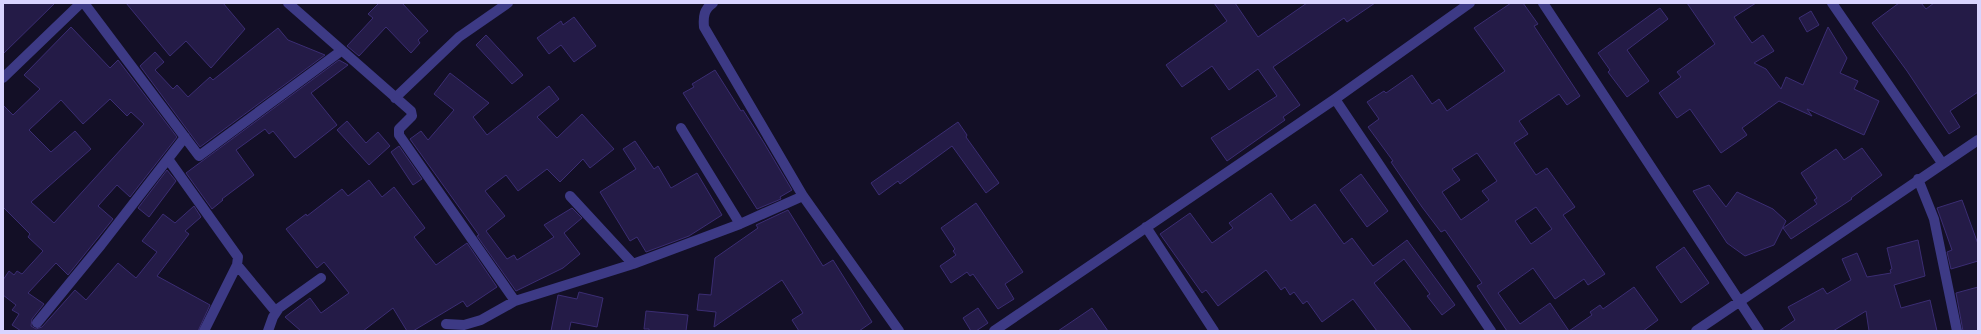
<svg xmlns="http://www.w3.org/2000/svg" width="1981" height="334" font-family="'Noto Sans',sans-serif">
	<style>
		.building { fill: #241b47; stroke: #3b2d73; fill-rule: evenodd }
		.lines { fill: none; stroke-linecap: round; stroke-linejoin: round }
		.minor { stroke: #3d3a85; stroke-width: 10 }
	</style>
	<rect width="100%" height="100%" fill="#130f26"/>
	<path class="building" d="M3,3H55L3,54Z
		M126,3H223L245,29L211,68L186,41L170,56Z
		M379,3H402L428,31L418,40L420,43L411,53L386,27L359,56L347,46L373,18L368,14Z
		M1214,3H1235L1258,37L1307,3H1375L1347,22L1344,18L1273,67L1300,105L1283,117L1285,120L1227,161L1211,138L1277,96L1258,69L1229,90L1212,66L1182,87L1166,65L1227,21Z
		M1511,3H1523L1538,24L1534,26L1580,96L1567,105L1559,94L1519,121L1528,134L1514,143L1536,175L1547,168L1575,207L1563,215L1605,274L1588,285L1584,279L1555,299L1533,268L1498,293L1520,324L1550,303L1569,331H1507L1477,286L1482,283L1445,230L1441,232L1422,207L1391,162L1393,161L1368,127L1379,119L1367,102L1384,91L1386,93L1412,75L1432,104L1439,99L1447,111L1505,71L1474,28ZM1477,153L1497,181L1482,191L1489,200L1461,220L1442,192L1460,180L1452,169ZM1536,207L1552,229L1531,244L1515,221Z
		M1687,3H1756L1734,17L1752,43L1763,35L1774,51L1754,63L1766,69L1781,89L1786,77L1803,85L1828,27L1847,58L1840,73L1858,81L1854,89L1879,101L1864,135L1807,109L1812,116L1779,101L1742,128L1747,135L1721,153L1690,109L1677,118L1659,93L1681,77L1677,72L1715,44Z
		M1899,3H1921L1926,9L1934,3H1978V92L1950,111L1960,127L1949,134L1907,71L1872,23Z
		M1660,8L1668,19L1627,50L1649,81L1627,97L1608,72L1610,70L1598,53Z
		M1811,11L1819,25L1807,32L1799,18Z
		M574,17L596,46L574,62L561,45L549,54L537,38L561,21L563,25Z
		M71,27L110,68L118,60L177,137L130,197L117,185L98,206L113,219L68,275L56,263L28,293L44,304L32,319L31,326L36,329L42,327L75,290L86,300L118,263L136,278L157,252L142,241L163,214L175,223L194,206L201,217L185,231L189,234L157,276L210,305L198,331H21L12,325L19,314L12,310L16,305L3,295V280L9,271L14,275L17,271L22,274L43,251L28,237L30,234L3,207V105L13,115L40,89L24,75ZM110,99L127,116L131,112L144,124L54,223L31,202L91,149L75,131L51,152L29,130L61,100L83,124Z
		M278,28L288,40L325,55L200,147L140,66L155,52L164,62L155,70L173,89L177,85L188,97L210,77L213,80Z
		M486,35L523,75L512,84L476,45Z
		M339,60L348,65L311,93L337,125L295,158L273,131L269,134L265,129L236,150L254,175L222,199L223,200L212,209L186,173Z
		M715,70L741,111L743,110L764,143L792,190L780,197L781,199L757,209L683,93L694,87L692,84Z
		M450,73L489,103L473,117L487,135L549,86L559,99L537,117L557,138L582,114L614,149L590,168L583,159L560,182L547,169L518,191L506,175L485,191L505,216L486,231L507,259L514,255L517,260L554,237L544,225L572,208L582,218L564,233L580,254L563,268L516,291L477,236L479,235L410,139L421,131L428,140L454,110L434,94Z
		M347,121L366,143L378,132L390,146L369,165L337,130Z
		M958,122L967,135L966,137L999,183L986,193L952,146L900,184L898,181L879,195L871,183Z
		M635,141L654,169L658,166L671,188L697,173L722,215L689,236L646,252L637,237L630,241L600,192L636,169L623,149Z
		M399,146L422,179L413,185L391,152Z
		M1862,148L1882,175L1851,198L1852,199L1791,239L1783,228L1817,204L1814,200L1817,198L1801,173L1836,149L1844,160Z
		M167,170L176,181L149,217L138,208Z
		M1361,174L1388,211L1367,227L1340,190Z
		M369,180L382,197L394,187L425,228L414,237L436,265L467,243L497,287L467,307L463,301L413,331H407L393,308L363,331H301L285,317L310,298L321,313L349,293L324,262L317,268L286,229L306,214L307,216L342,189L348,196Z
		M1709,185L1726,207L1737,192L1773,209L1786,221L1774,245L1745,256L1727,243L1693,191Z
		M1271,193L1291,221L1315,204L1344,244L1352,238L1373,266L1407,240L1455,305L1442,315L1427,296L1430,294L1404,259L1374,283L1412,331H1377L1353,299L1322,322L1307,301L1303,304L1294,292L1290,295L1285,287L1281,290L1266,270L1218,306L1206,290L1202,293L1160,234L1190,213L1212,243L1233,228L1229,223Z
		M1962,200L1978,244V261L1951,269L1947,252L1952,250L1937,208Z
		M976,203L1023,272L1005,284L1014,299L998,309L973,274L970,276L967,272L951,283L940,266L956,255L953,251L955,249L941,228Z
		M788,210L823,266L833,260L872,322L859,331H799L792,320L803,313L782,280L714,327L716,312L697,310L699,294L711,295L715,258L758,228L756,225Z
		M1918,240L1925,276L1894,285L1901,308L1930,300L1937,331H1869L1866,311L1833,331H1779L1795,320L1788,307L1823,288L1827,294L1851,280L1842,259L1857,253L1867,277L1891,273L1890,270L1892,269L1887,248Z
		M1684,247L1709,283L1681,303L1656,267Z
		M1634,287L1658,320L1643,331H1569L1592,315L1590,312L1600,305L1603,309Z
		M1978,287V331H1963L1956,293Z
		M579,292L603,298L597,327L571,322L569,331H551L558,295L577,299Z
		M978,308L988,323L976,331H971L963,318Z
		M1092,308L1108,331H1058Z
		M646,311L688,315L686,331H649V329H644Z"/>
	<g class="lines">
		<path class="minor" d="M84,3L199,156L341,51
			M288,3L411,111L412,116L399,129V135L515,301
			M713,3C704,9 703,17 704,27L803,196L899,331
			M1543,3L1759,331
			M1832,3L1942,163
			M3,78L81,3
			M395,98L459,37L508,3
			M1335,99L1491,331
			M681,128L740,224
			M168,159L238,257L237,265L204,331
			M1918,179L1934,219L1957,331
			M570,196L633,264
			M1146,227L1214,331
			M237,265L276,312
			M37,323L101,245L185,137
			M446,324L464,325L481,320L515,301L633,264L740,224L803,196
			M268,331L273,317L279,308L321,278
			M994,331L1335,99L1470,3
			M1696,331L1978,140"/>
	</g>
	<rect width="1981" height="334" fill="none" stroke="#d9d4ff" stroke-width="8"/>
</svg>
